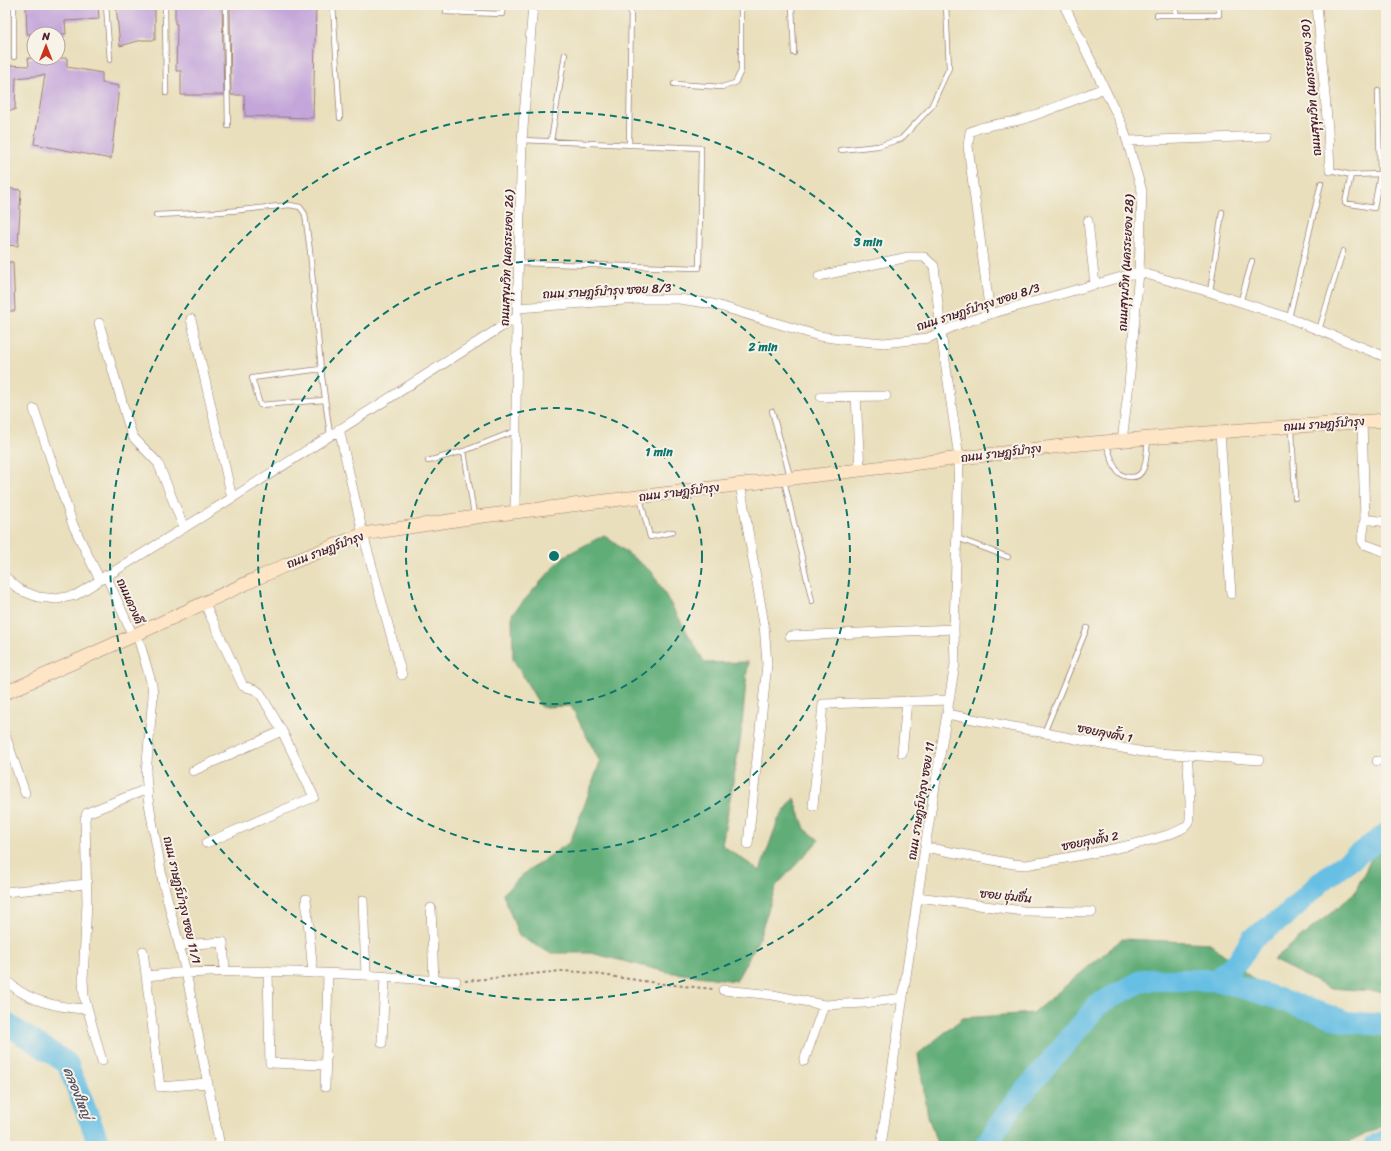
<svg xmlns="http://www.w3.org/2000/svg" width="1391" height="1151" font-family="Sriracha,'Playpen Sans Thai',sans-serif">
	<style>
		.forest { fill: #60ad78; stroke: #556652 }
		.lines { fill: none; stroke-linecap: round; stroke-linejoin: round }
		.river { stroke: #67bfe4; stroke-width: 22 }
		.building { fill: #c3a5da }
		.lane-casing { stroke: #9a7f74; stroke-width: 6 }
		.street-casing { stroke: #9a7f74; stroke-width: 10 }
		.secondary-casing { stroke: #9a7f74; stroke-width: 14 }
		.path { stroke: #9a7f74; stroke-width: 2; stroke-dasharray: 3 3; stroke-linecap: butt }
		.lane { stroke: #fff; stroke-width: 4.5 }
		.street { stroke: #fff; stroke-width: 9 }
		.secondary { stroke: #fee5c5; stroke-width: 13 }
		.ring { fill: none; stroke: #0f766e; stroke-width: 2; stroke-dasharray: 7 5 }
		.labels { text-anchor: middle; stroke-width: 4; stroke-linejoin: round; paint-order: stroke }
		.street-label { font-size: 12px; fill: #4a1f2b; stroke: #f7f3e8 }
		.water-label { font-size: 13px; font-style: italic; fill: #534f62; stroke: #f7f3e8 }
		.centre { fill: #0f766e; stroke: #f7f3e8; stroke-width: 2 }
		.ring-label { font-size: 12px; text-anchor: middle; font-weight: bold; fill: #0f766e; stroke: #f7f3e8; stroke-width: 4; stroke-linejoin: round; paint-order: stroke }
	</style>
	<rect width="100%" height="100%" fill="#f7f3e8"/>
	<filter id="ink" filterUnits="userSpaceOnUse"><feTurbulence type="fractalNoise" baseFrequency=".025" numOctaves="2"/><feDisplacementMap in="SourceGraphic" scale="8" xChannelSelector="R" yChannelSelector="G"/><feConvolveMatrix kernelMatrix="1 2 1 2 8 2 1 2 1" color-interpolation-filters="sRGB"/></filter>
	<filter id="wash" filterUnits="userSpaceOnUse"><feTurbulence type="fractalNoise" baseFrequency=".012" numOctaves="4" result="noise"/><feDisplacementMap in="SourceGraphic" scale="16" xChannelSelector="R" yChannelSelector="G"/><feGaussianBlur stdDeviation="0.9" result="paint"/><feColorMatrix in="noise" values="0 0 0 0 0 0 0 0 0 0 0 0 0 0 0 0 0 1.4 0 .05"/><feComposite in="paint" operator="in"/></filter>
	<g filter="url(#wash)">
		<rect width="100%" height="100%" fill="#e9dfbc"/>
		<path class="forest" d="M604,535L652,572L705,663L748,662L741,735L722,845L760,871L778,820L794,798L805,829L819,840L776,886L758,941L736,981L667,972L591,953H550L519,936L503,894L521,876L570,842L586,801L600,762L571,706L541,707L513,659L512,614L563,557Z
			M1386,847V992L1329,988L1273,960L1354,894L1374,853Z
			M1122,939L1210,943L1276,998L1312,1018L1347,1022L1386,1017V1124L1342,1146H938L928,1116L918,1054L963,1018L1033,1013Z"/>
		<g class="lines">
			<path class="river" d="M1216,980L1240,959L1252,939L1285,916L1323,880L1386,834
				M5,1023L67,1063L100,1146
				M985,1146L1012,1106L1099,1004L1143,980H1216L1267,995L1347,1022L1386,1025
				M1374,1146L1386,1140"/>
		</g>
		<g id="blocks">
			<path class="building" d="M26,5H98L99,19L65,21L66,34H27Z
				M116,5H133V8L143,6L155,7V40H142L120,46Z
				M175,5H222L224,95H181V71H176L177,24H175Z
				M230,5H316L313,118L245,116L244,95H231Z
				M28,58H67V67L102,73V83L119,86L111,159L34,144L45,75L16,78L15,110H5V65L29,66Z
				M5,188L21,190L18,246L5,245Z
				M5,262H13L15,311H5Z"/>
		</g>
	</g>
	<g filter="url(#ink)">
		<use href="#blocks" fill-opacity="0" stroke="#9a7f74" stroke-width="1"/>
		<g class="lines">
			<g class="lane-casing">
				<path id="lane" d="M14,5V57
					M106,5L110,60
					M165,5L166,93
					M226,5L228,126
					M333,5L340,118
					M446,5V12L502,14L503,5
					M792,5L794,53
					M1157,15H1219V5
					M1176,15V5
					M674,84L722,87L735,83L741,71V5
					M551,141L565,54
					M629,145L631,5
					M840,150L878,146L901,139L931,107L949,68L946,5
					M1330,170L1351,175L1380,174
					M1351,175L1345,203L1374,208L1380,174L1378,91
					M156,215L220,212L290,205L300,207L305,214L310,251L321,369L330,435
					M519,263L699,268L701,148L522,140
					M1210,292L1222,212
					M1240,303L1252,261
					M1289,318L1321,183
					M1319,330L1343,251
					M321,369L252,378L260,405L325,400
					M772,411L790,476
					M1292,428L1295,498
					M1106,443C1109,451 1113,466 1118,472C1121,475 1126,477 1130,477C1148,479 1146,453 1148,440
					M464,451L474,515
					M428,461L464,451L515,431
					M784,480L812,601
					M640,498L650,537L673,532
					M957,538L1008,557
					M1044,733L1087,628"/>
			</g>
			<g class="street-casing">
				<path id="street" d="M1064,5L1123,127L1142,191L1139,272L1129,384L1122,441
					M1317,5L1328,130L1330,170
					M1127,141L1267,136
					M1088,221L1095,285
					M819,276L908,257H924L934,266L941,333L959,458L954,629L955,664L925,847L881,1146
					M518,308L638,299H679L713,304L819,336L840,339L884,343L928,338L957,325L990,314L1139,272L1210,292L1289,318L1386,357
					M990,314L968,146L970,132C985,124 1004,124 1020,120C1049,111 1076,99 1104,88
					M191,319L232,498
					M99,323L129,426L133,437L158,463L184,528
					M856,396L860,470
					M821,397L886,396
					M34,409L73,525L100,580
					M1362,421L1365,519L1386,522
					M339,429L363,534L402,675
					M1220,432L1231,594
					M740,484L764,624L767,664L748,844
					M515,512L517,317L522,140L533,5
					M1365,519L1362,540L1364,544L1386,552
					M106,575L133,636
					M5,577L20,590L38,597L57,599L76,595L232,498L517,317
					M204,602L243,686L256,690L260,693L282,731L314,797L206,843
					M137,634L152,685L153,696L146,773L148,798L163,882L186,972L220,1146
					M790,636L954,629
					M947,714L1143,752L1259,760
					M5,735L25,793
					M902,753L907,701
					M1377,761H1386
					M193,771L282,731
					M813,806L823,704L949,700
					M925,847L1013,864L1026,865C1052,860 1179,841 1189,823C1192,817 1188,766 1187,756
					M5,892L87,884
					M918,897L1023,911L1092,912
					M306,899L313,973
					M363,900L366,975
					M431,908L434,981
					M180,945L223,942L225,971
					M143,951L160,1087L207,1083
					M268,971L270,1063L325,1065
					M146,976C219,969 292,971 365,975C395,977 426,981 456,981
					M5,978C23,1001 60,1008 87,1009
					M723,990L773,995L824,1005L864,1003L903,998
					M382,1043L385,977
					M102,1061L84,996L83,980L87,903L85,819L87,813L147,789
					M804,1061L824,1005
					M325,1087L328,974"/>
			</g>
			<g class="secondary-casing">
				<path id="secondary" d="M5,693L137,634L286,565L363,534L475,517L784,479L1070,445L1242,430L1386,420"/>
			</g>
			<path class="path" d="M465,981L561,971L581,972L664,984L713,989"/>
			<use href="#lane" class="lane"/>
			<use href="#street" class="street"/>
			<use href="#secondary" class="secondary"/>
		</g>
	</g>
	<g class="ring">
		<circle cx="554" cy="556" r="148"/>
		<circle cx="554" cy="556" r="296"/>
		<circle cx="554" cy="556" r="444"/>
	</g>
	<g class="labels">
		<g class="street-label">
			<text transform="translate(1311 88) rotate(-95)" y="4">ถนนสุขุมวิท (นครระยอง 30)</text>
			<text transform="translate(507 258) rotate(-88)" y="4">ถนนสุขุมวิท (นครระยอง 26)</text>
			<text transform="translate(1126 263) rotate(-87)" y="4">ถนนสุขุมวิท (นครระยอง 28)</text>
			<text transform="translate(607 291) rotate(-3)" y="4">ถนน ราษฎร์บำรุง ซอย 8/3</text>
			<text transform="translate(978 307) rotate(-18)" y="4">ถนน ราษฎร์บำรุง ซอย 8/3</text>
			<text transform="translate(1324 424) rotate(-4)" y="4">ถนน ราษฎร์บำรุง</text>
			<text transform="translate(1001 453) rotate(-7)" y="4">ถนน ราษฎร์บำรุง</text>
			<text transform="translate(679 492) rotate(-7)" y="4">ถนน ราษฎร์บำรุง</text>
			<text transform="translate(325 550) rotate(-21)" y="4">ถนน ราษฎร์บำรุง</text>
			<text transform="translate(130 601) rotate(66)" y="4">ถนนดวงดี</text>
			<text transform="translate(1105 733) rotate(11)" y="4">ซอยลุงตั้ง 1</text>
			<text transform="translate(921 801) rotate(-81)" y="4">ถนน ราษฎร์บำรุง ซอย 11</text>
			<text transform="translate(1090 841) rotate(-11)" y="4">ซอยลุงตั้ง 2</text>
			<text transform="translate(1006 896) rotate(6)" y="4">ซอย ชุ่มชื่น</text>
			<text transform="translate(182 900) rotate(77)" y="4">ถนน ราษฎร์บำรุง ซอย 11/1</text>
		</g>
		<g class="water-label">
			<text transform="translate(78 1093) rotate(68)" y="5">คลองใหญ่</text>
		</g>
	</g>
	<circle cx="554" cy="556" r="6" class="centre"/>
	<g class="ring-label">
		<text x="868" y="246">3 min</text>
		<text x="763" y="351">2 min</text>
		<text x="659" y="456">1 min</text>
	</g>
	<rect width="1391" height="1151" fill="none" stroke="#f7f3e8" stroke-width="20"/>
	<g transform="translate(46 46)"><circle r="19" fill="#f7f3e8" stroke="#b29e9c"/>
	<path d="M0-3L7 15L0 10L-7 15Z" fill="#c8321e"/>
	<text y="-6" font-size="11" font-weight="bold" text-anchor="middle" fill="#4a1f2b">N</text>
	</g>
</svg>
